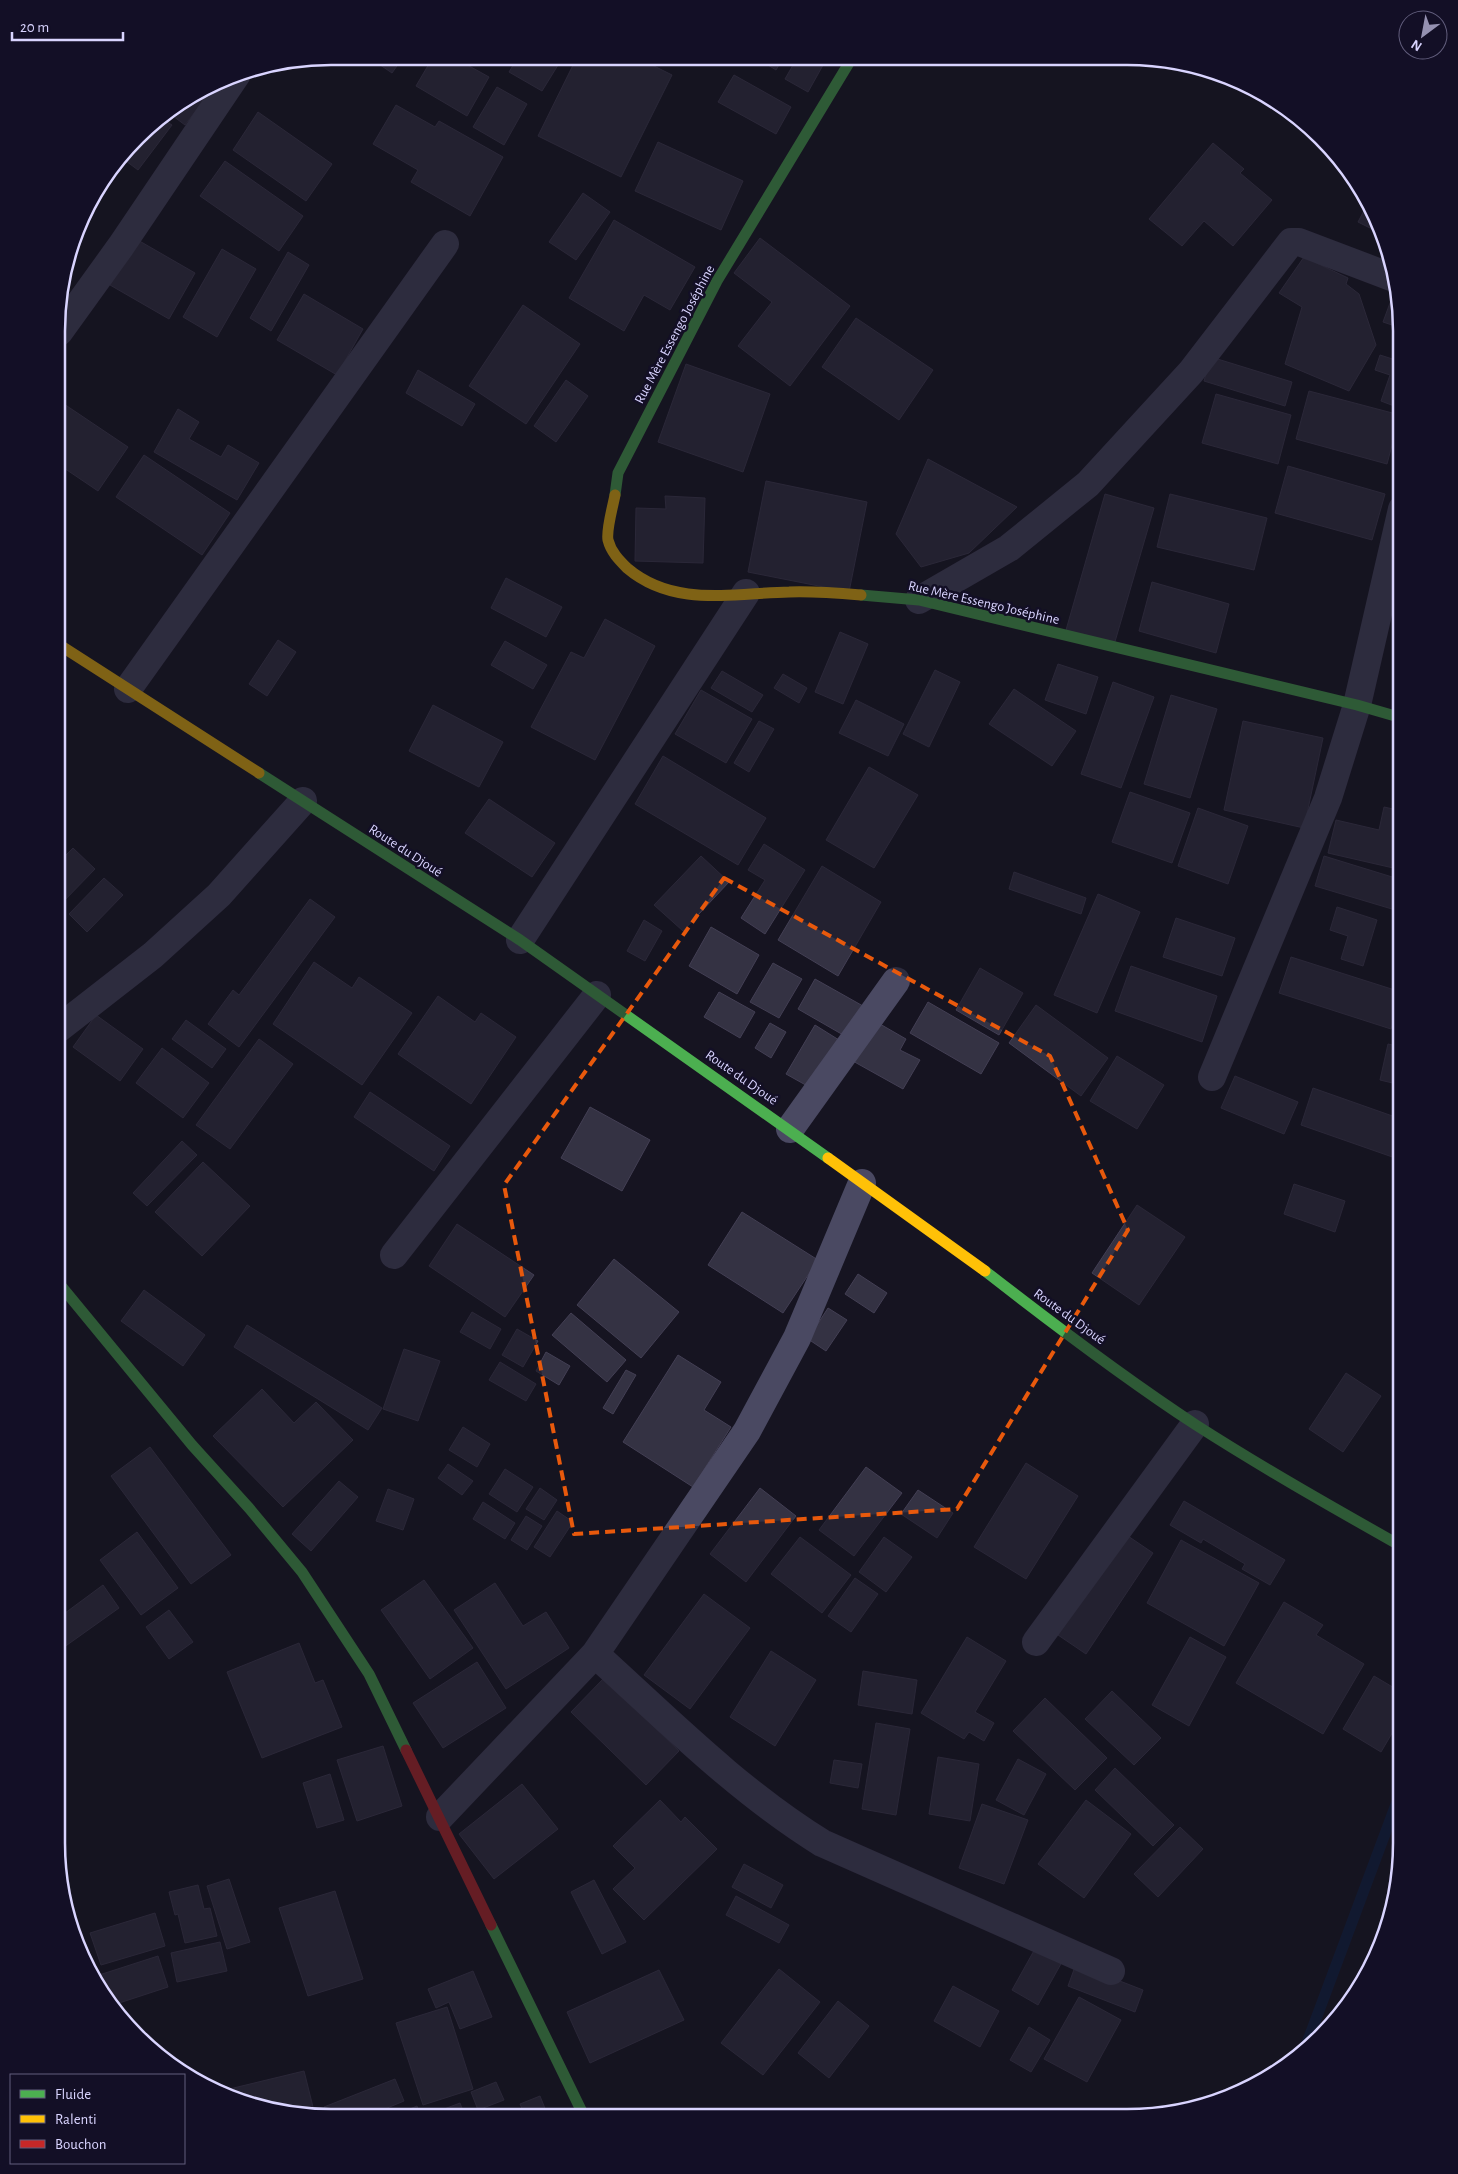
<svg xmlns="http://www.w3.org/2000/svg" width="1458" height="2174" font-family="'Alegreya Sans',sans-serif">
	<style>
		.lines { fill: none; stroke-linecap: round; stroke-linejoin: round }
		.stream { stroke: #0d2144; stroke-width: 11 }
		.building { fill: #343243; stroke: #433f54 }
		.street { stroke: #4a4962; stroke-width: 28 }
		.fast { stroke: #4caf50; stroke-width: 11 }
		.slow { stroke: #ffc107; stroke-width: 11 }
		.jam { stroke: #c62828; stroke-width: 11 }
		.marked { fill: none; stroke: #e8590c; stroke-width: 4; stroke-dasharray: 10 6; stroke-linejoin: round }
		.labels { text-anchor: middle; stroke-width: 5; stroke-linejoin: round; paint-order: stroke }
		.street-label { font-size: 14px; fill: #d9d4ff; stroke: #130f26 }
		.rim { fill: none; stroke: #d9d4ff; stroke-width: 2.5 }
	</style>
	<rect width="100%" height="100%" fill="#161421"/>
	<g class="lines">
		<path class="stream" d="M1304,2051L1401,1791"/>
	</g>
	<path class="building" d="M367,56H404L392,73Z
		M433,57H453L489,77L467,116L416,86Z
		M518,57H563L542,91L509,72Z
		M577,57H636L672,75L621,177L538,136Z
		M755,57L783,58L776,70Z
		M797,58H827L808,92L785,79Z
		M734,75L791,107L776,134L718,102Z
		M497,87L527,104L504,145L473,127Z
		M213,88L185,125L169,113Z
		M396,105L435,127L439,121L503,157L470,216L411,182L418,170L373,144Z
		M258,112L332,164L306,201L233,150Z
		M161,118L172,125L138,170L122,158L150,124Z
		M658,142L743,181L721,230L635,191Z
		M1213,143L1244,169L1240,173L1272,200L1233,246L1204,221L1182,246L1149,219Z
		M225,161L303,216L279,251L200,196Z
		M583,193L610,212L576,260L549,242Z
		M1368,203L1381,225L1382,234L1358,222Z
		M614,220L695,267L670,310L644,295L624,331L569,298Z
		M760,238L850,306L790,386L738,346L772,302L734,273Z
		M136,239L195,273L169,319L110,285Z
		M222,249L256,269L217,337L183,317Z
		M288,252L309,265L271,331L250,318Z
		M1304,257L1348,278L1346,284L1359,294L1376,345L1349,391L1285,364L1302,307L1279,293Z
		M1394,292L1401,328L1383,322Z
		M304,294L363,329L337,375L277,340Z
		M523,305L580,344L526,424L469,386Z
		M856,318L933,370L899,420L822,367Z
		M1380,355L1402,362V409L1381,401L1390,375L1375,370Z
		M1211,357L1292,382L1285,406L1204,381Z
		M686,364L770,394L743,472L658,442Z
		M418,370L475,404L462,426L406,393Z
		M566,380L588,396L556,442L534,426Z
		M1309,391L1400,415L1387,464L1296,439Z
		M1216,394L1291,415L1278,464L1202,443Z
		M61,402L128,447L98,491L58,464V406Z
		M178,409L199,422L189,439L221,457L228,445L259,463L237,500L154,452Z
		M144,455L230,513L202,555L116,497Z
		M928,459L1017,507L969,553L921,567L896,534Z
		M1288,466L1385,494L1372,540L1275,513Z
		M766,481L867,502L849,592L748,572Z
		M1105,494L1154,508L1114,645L1066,630Z
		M1170,494L1267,518L1254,570L1157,547Z
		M665,496L705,498L703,563L635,561L636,508L666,509Z
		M1402,572V602L1394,599Z
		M506,578L562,607L546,637L491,608Z
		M1152,582L1229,604L1216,653L1139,631Z
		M605,619L655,646L595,760L531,727L571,652L584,658Z
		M840,632L868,644L843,704L815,692Z
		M278,640L296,652L267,696L249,684Z
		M505,641L547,665L533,689L491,665Z
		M1058,664L1098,677L1086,714L1045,700Z
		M935,670L960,682L929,747L903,734Z
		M722,671L763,695L752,712L711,688Z
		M783,674L807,688L799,703L774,688Z
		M1113,682L1154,697L1121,788L1081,774Z
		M1014,689L1076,731L1052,766L989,724Z
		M701,690L752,719L726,763L675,734Z
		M1171,695L1217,709L1190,798L1144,784Z
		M856,700L904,724L888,756L839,733Z
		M433,705L503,742L479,787L409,751Z
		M759,721L774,729L749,772L734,763Z
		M1243,721L1323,738L1304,828L1224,810Z
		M663,756L766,818L738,865L635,804Z
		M869,767L918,795L874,868L826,840Z
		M1130,792L1190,813L1172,863L1112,842Z
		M489,799L555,843L532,877L465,833Z
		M1384,807L1402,811V870L1328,853L1336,820L1379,830Z
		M1198,808L1248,826L1228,884L1178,866Z
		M764,844L805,870L765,934L741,918L765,880L748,870Z
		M73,848L95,869L61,904L58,900V863Z
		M701,856L729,882L683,931L654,905Z
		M1324,856L1402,880V912L1315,886Z
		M822,866L881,902L838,976L778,940Z
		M1014,872L1086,898L1081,914L1009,889Z
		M104,878L123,895L87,932L69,914Z
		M1098,894L1140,912L1097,1013L1054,995Z
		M310,899L335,917L239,1047L208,1024L233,990L239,995Z
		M1337,907L1377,920L1363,966L1341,959L1348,936L1330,930Z
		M1176,918L1235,938L1222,976L1163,957Z
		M644,920L662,931L645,961L627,951Z
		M711,927L759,955L737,994L689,966Z
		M1291,957L1401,992L1391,1029L1279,993Z
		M314,962L352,988L359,977L412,1013L362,1085L273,1024Z
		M773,963L802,979L779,1018L750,1002Z
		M1131,966L1217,996L1202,1042L1115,1011Z
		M980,968L1023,993L999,1035L956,1010Z
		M815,979L863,1006L845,1036L798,1009Z
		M719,992L755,1012L740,1038L704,1017Z
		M438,996L475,1022L481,1013L516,1037L471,1104L398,1054Z
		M928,1002L999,1043L981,1074L910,1033Z
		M1036,1005L1108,1058L1081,1096L1009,1043Z
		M96,1015L143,1049L120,1081L73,1047Z
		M1401,1019V1033L1398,1032Z
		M186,1020L226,1049L212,1068L172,1039Z
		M873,1020L906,1039L900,1050L920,1060L903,1089L851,1060Z
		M770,1023L786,1032L771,1058L755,1048Z
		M815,1025L839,1040L811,1088L786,1074Z
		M259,1039L293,1064L230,1149L196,1125Z
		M1388,1044L1401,1047V1085L1380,1080Z
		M162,1048L209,1083L183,1118L136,1083Z
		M1117,1056L1164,1085L1137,1129L1090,1101Z
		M1235,1076L1298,1102L1284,1134L1221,1108Z
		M1313,1088L1401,1119V1160L1301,1125Z
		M370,1092L450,1146L434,1171L354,1117Z
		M590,1107L650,1140L622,1191L561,1158Z
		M182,1141L197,1155L147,1206L133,1193Z
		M203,1162L250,1206L202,1256L155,1212Z
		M1294,1184L1345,1201L1335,1232L1284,1214Z
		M1137,1205L1185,1237L1139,1305L1092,1273Z
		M742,1212L818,1260L783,1313L708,1265Z
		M457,1224L534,1275L505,1317L429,1266Z
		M614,1259L679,1312L641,1358L577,1305Z
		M858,1274L887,1293L874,1313L845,1294Z
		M144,1290L205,1335L183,1366L121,1321Z
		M828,1308L847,1320L826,1351L808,1339Z
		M472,1312L501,1329L490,1349L460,1332Z
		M571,1313L626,1360L607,1382L552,1335Z
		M247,1325L382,1408L368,1430L234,1347Z
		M517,1329L538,1341L523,1367L502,1355Z
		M404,1349L440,1361L418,1421L383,1409Z
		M546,1352L570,1366L559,1385L536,1371Z
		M678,1355L721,1382L704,1410L731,1427L693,1487L623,1442Z
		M500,1362L536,1384L526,1401L489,1380Z
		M626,1370L636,1375L613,1414L603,1408Z
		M1346,1373L1381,1396L1343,1452L1309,1429Z
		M262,1389L294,1423L316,1402L353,1440L283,1507L213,1436Z
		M463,1427L490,1444L477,1467L449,1450Z
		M150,1447L231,1555L191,1584L111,1476Z
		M1026,1463L1078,1496L1026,1579L974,1547Z
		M448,1464L473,1481L462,1495L438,1478Z
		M866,1467L902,1493L854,1556L819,1530Z
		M505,1469L533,1487L517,1512L489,1494Z
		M339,1481L358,1497L311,1551L292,1534Z
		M540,1488L557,1500L544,1520L526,1509Z
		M760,1488L796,1516L746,1582L710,1554Z
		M388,1489L414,1499L403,1530L376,1521Z
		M918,1490L953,1513L937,1538L901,1514Z
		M1184,1501L1285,1560L1270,1585L1242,1569L1245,1564L1203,1539L1201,1543L1170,1525Z
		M483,1502L515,1523L505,1539L473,1519Z
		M557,1511L573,1522L550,1557L534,1547Z
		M526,1516L542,1526L527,1550L511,1540Z
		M137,1532L178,1588L141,1615L100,1560Z
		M1125,1534L1153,1553L1086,1654L1058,1635Z
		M800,1537L851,1575L822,1613L771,1574Z
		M884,1537L912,1557L886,1592L859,1572Z
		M1181,1540L1259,1583L1224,1646L1147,1603Z
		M855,1578L878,1594L851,1632L828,1616Z
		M424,1580L473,1648L430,1679L381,1610Z
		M495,1583L523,1626L546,1612L569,1648L506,1689L454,1610Z
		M103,1585L119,1608L60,1650L57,1645V1619Z
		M704,1594L750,1628L690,1709L644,1675Z
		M1284,1602L1323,1625L1316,1635L1364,1664L1323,1734L1236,1683Z
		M169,1610L193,1642L169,1659L146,1627Z
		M967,1637L1006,1661L975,1712L994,1723L984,1741L969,1732L964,1739L921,1713Z
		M1190,1637L1226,1657L1189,1726L1152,1705Z
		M299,1643L315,1683L323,1680L342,1727L262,1758L227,1672Z
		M771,1651L816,1680L775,1746L730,1717Z
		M477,1662L506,1708L443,1748L413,1703Z
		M863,1671L917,1680L912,1714L858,1705Z
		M1374,1676L1401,1692V1718L1381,1752L1343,1729Z
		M604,1678L679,1751L646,1785L571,1712Z
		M1112,1691L1161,1738L1134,1765L1085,1719Z
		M1045,1698L1107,1758L1075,1790L1013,1731Z
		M876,1723L910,1729L896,1815L862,1809Z
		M383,1746L402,1806L357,1821L337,1760Z
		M938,1757L979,1764L970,1821L929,1814Z
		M1018,1759L1046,1774L1024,1815L996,1800Z
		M834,1760L862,1764L858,1788L830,1783Z
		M1115,1768L1174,1825L1153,1846L1095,1790Z
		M330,1774L344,1820L317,1828L303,1783Z
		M522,1784L558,1829L494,1879L459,1834Z
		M660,1800L681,1822L685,1817L717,1849L644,1920L613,1889L635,1868L613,1846Z
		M1086,1800L1131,1834L1084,1898L1038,1864Z
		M982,1804L1028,1820L1004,1884L959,1868Z
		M1180,1827L1203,1849L1158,1897L1134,1874Z
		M744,1864L783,1885L771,1908L732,1887Z
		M229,1879L250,1942L227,1949L207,1886Z
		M594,1880L626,1942L602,1954L571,1892Z
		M198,1885L204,1909L210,1908L217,1936L185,1943L178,1914L175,1915L169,1892Z
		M335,1891L363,1979L308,1996L279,1908Z
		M736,1896L789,1925L779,1943L726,1915Z
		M155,1913L165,1946L101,1965L90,1933Z
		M220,1942L227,1971L177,1982L171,1953Z
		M1036,1947L1062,1962L1038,2005L1012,1990Z
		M158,1956L168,1987L110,2006L101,1989L96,1976Z
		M1076,1964L1143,1990L1135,2012L1068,1986Z
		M779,1969L820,2002L763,2075L721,2043Z
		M659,1970L684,2020L590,2063L567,2012Z
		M473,1971L492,2017L460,2029L449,2002L436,2008L428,1989Z
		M953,1986L999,2011L980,2047L934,2021Z
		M1079,1997L1121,2020L1087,2082L1044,2059Z
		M838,2001L869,2026L829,2078L798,2053Z
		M447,2007L473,2089L423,2105L396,2023Z
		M1029,2027L1050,2040L1031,2072L1010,2060Z
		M304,2071L315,2115H295L226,2097L217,2092Z
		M395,2079L404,2101L368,2116H327L324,2107Z
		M496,2082L504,2100L478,2110L471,2092Z
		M540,2096L548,2116H525L520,2104Z
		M460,2103L465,2116H431V2114Z
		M417,2106L421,2116H393Z
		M737,2109L749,2117H732Z"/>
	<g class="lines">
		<path class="street" d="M59,332L121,246L237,74
			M919,600L1009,548L1088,484L1191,372L1291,242H1299L1391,277
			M128,689L445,244
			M520,940L746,593
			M58,1029L153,955L219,895L303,801
			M1212,1077L1328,798L1357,705L1402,509
			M790,1129L896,981
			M394,1255L597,995
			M1036,1642L1195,1424
			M595,1654C668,1720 738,1791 822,1843L1111,1971
			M440,1817L595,1654L747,1431L797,1338L862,1183"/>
		<path class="fast" d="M615,495L618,473L717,281L852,58
			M861,595L919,600L1357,705L1402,718
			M259,773L520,940L828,1158
			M985,1271C1053,1324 1124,1378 1196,1425C1263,1468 1332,1507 1401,1546
			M57,1281L192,1445L249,1508L302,1572L369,1674L406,1750
			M491,1925L584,2116"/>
		<path class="slow" d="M615,495C613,506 606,530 608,540C611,552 619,560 627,568C674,608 733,593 789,592C813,591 837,593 861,595
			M58,644L259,773
			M828,1158L985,1271"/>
		<path class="jam" d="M406,1750L491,1925"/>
	</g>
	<path d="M0 0H1458V2174H0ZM724,878L1050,1056L1128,1230L957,1509L574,1534L504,1185Z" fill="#161421" fill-opacity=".55" fill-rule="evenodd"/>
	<path class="marked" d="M724,878L1050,1056L1128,1230L957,1509L574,1534L504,1185Z"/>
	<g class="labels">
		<g class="street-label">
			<text transform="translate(674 334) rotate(-62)" y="5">Rue Mère Essengo Joséphine</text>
			<text transform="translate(984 602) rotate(13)" y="5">Rue Mère Essengo Joséphine</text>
			<text transform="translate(406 850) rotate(33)" y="5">Route du Djoué</text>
			<text transform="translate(742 1077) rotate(35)" y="5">Route du Djoué</text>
			<text transform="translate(1070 1316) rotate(36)" y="5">Route du Djoué</text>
		</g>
	</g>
	<path d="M0 0H1458V2174H0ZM331 65H1127A266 266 0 0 1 1393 331V1843A266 266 0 0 1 1127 2109H331A266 266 0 0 1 65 1843V331A266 266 0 0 1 331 65Z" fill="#130f26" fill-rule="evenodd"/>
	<path class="rim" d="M331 65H1127A266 266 0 0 1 1393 331V1843A266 266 0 0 1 1127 2109H331A266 266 0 0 1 65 1843V331A266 266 0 0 1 331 65Z"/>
	<rect x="10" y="2074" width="175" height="90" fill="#130f26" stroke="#625e7d"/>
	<rect x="20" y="2090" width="25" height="8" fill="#4caf50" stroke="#625e7d"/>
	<text x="55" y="2099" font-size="15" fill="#d9d4ff">Fluide</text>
	<rect x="20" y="2115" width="25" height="8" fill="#ffc107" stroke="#625e7d"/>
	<text x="55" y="2124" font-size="15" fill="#d9d4ff">Ralenti</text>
	<rect x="20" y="2140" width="25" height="8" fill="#c62828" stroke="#625e7d"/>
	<text x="55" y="2149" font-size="15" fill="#d9d4ff">Bouchon</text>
	<g transform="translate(1423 35) rotate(212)"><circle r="24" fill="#130f26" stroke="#625e7d"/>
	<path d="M0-4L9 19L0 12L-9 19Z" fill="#9591b1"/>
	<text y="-8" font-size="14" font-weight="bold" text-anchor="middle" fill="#d9d4ff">N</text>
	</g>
	<path d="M12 32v8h111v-8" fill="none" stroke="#d9d4ff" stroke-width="2.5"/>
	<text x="20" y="32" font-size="15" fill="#d9d4ff" stroke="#130f26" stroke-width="4" paint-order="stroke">20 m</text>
</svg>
